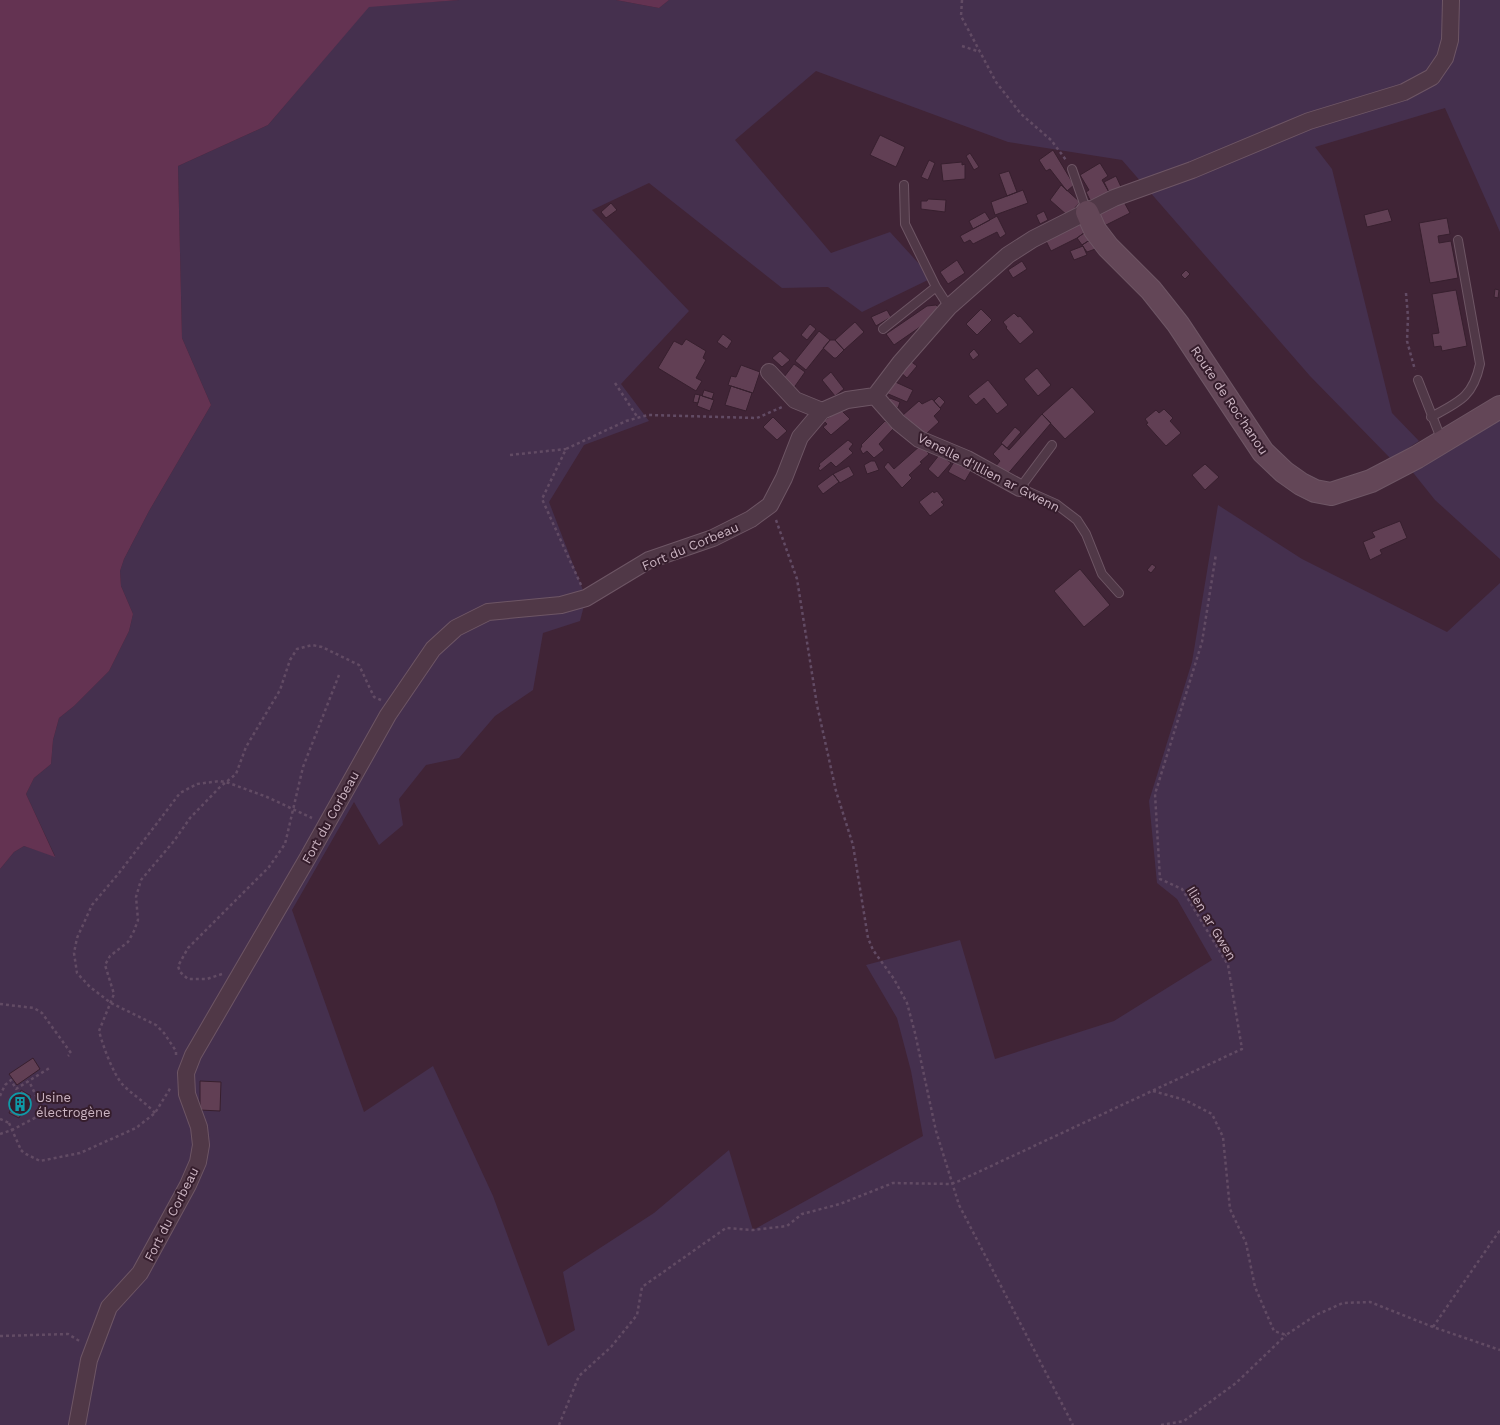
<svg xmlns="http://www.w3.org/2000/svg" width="1500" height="1425" font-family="'Work Sans',sans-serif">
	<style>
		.green { fill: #45304e }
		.water { fill: #643352 }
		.building { fill: #613f54; stroke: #371f2e }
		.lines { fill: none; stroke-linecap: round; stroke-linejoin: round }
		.lane-casing { stroke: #6e5665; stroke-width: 10 }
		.street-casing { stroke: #6e5665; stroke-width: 18 }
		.secondary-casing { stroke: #6e5665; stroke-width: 24 }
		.path { stroke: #624b64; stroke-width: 2.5; stroke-dasharray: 3 3; stroke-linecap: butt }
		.lane { stroke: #503847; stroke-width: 8 }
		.street { stroke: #503847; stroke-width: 16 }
		.secondary { stroke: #634657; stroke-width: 22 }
		.path-bridge { stroke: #624b64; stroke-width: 2.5; stroke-dasharray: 3 3; stroke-linecap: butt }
		.labels { text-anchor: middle; stroke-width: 4; stroke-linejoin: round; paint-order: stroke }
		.street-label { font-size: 13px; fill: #cbb4c2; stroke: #351d2c }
		.poi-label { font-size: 13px; fill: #cbb4c2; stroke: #351d2c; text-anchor: start }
	</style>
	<rect width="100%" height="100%" fill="#402436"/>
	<path class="green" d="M459,0H616L659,8L669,0H1500V232L1445,108L1315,147L1332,169L1392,413L1419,441L1391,459L1310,376L1122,160L1008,142L816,71L735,140L831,253L890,232L932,278L862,312L828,287L782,288L649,183L592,210L689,311L621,384L649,421L584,445L549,502L586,598L580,621L543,633L533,690L495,716L459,758L426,765L399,799L403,825L379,845L354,802L292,910L364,1112L433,1066L493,1196L548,1346L575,1330L563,1272L654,1213L729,1150L753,1230L923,1136L911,1071L897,1018L866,965L960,940L995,1059L1114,1021L1212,960L1177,899L1157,883L1149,801L1192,662L1218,505L1302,559L1447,632L1500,583V1425H0V869L14,852L24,846L55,856L26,794L34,778L51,764L53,740L59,718L74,706L109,671L129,631L133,614L121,586L120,571L124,559L149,511L211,405L182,338L178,166L268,125L369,6Z
		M1500,420V559L1435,500L1411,470L1448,452Z"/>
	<path class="water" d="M0,0H459L369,7L268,125L178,166L182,338L211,405L149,511L124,559L120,571L121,586L133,614L129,631L109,671L74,706L59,718L53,740L51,764L34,778L26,794L55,857L24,846L14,852L0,869Z
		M616,0H669L659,8Z"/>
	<path class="building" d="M880,135L905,147L896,167L870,155Z
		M1053,150L1074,185L1067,191L1050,169L1046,171L1039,160Z
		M970,153L979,167L974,170L966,156Z
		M929,160L935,163L928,180L921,177Z
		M962,162V165L965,164V179L943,181L941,164Z
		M1100,163L1108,176L1102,180L1110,194L1092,204L1086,192L1089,190L1080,175Z
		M1009,171L1017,192L1007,196L999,174Z
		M1116,176L1122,189L1110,194L1104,182Z
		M1061,185L1080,202L1068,216L1050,200Z
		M1023,190L1028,203L995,215L991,202Z
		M928,199L946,200L945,212L921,209V201H927Z
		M1124,202L1130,213L1100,228L1094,216Z
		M611,203L617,210L606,218L601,212Z
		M1388,209L1392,221L1367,227L1364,215Z
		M1044,211L1048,220L1040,224L1036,215Z
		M985,212L990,220L973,229L969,221Z
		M997,216L1006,234L1000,238L997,232L973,244L970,240L964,243L960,236Z
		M1447,218L1450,234L1438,236L1439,243L1451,241L1458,278L1430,283L1419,223Z
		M1078,222L1088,230L1077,238L1051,251L1045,239Z
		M1088,230L1093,238L1082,245L1077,238Z
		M1093,238L1098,248L1087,252L1082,245Z
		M1083,246L1087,255L1074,260L1070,251Z
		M957,260L965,273L948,284L940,272Z
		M1022,261L1027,269L1013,278L1008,270Z
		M1186,270L1190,274L1185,279L1181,275Z
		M1495,289L1499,290L1498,298L1494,297Z
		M1456,290L1467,346L1442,351L1441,346L1434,347L1432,334L1439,333L1432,294Z
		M936,305L940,309L923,325L894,345L886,334L927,306Z
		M981,309L992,320L977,335L966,324Z
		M887,310L891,317L876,326L871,317Z
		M1014,313L1018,317L1020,316L1034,332L1020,344L1006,328L1007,327L1003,322Z
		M855,322L864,332L844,350L835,340Z
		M810,324L816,329L807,340L801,335Z
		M819,331L830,340L806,370L795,361Z
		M723,334L732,341L727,349L717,342Z
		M686,339L706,351L703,358L706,360L696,378L702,381L696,391L658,368L674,341L682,345Z
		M830,340H835L844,350L836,358H834L823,348Z
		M974,349L979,355L973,360L969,354Z
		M780,351L790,360L782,367L772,358Z
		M909,360L917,366L907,378L899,371Z
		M794,364L805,372L793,389L781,381Z
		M741,365L760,372L753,393L728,385L731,376L736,377Z
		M1037,368L1051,385L1038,396L1024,379Z
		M831,372L844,389L835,396L822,380Z
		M891,380L913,390L907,402L886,393Z
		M988,380L1008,405L997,414L984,398L976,405L968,396Z
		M731,386L752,393L746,411L725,405Z
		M1072,387L1095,412L1065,439L1042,414Z
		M704,390L714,393L712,399L702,396Z
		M695,394L700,395L698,403L693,402Z
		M700,395L714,400L710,411L697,406Z
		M939,396L945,402L940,408L934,401Z
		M890,398L900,402L898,408L887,403Z
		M932,399L941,409L934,416L939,422L926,434L919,430L903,415L919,401L922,404Z
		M840,409L850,419L831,435L823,427L827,424L824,421Z
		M1164,409L1173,418L1170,421L1181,433L1166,446L1146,424L1148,423L1145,419L1156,410L1159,413Z
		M1042,414L1051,423L1006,476L995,467L1000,461L993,454L1002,444L1009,450Z
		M773,417L787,431L777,440L763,427Z
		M885,421L893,429L879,444L884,450L874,458L867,451L863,454L860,449L862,446L861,445Z
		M1015,427L1021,432L1007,448L1001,443Z
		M848,440L853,444L849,449L853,453L836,467L831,462L820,471L818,468L820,466L819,464Z
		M921,445L929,454L920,462L922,463L909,475L912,478L902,488L884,467L888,462L894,469Z
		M940,454L951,463L938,478L928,469Z
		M955,460L972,469L965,481L948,472Z
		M871,461H875L879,470L867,474L864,465Z
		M1205,464L1219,477L1205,490L1192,475Z
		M849,466L854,475L840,483L833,474Z
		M833,474L839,482L823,494L817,486Z
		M933,491L934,493L937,491L944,500L941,502L944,505L930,516L919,502Z
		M1400,521L1407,538L1380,550L1382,554L1370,560L1363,542L1375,537L1372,532Z
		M1152,564L1156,567L1151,573L1147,570Z
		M1080,569L1110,605L1084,627L1054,591Z
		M33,1058L40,1069L17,1085L9,1074Z
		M200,1081L221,1082L220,1111L200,1110Z
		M21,1090L31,1096L19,1118L9,1113Z"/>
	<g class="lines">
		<g class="lane-casing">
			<path id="lane" d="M1072,169L1087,212
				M904,185L905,224L936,287L949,307
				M883,329L936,287
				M1418,380L1442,441
				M1431,417C1459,402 1473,397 1480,364L1458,240
				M1052,445L1020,488L1056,504L1077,520L1086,534L1102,574L1119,593"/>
		</g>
		<g class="street-casing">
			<path id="street" d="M769,372L795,400L822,411
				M875,396L898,422L919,439L967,459L1020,488
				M77,1425L89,1360L109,1307L140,1273L188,1185L198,1162L201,1145L199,1127L187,1094L186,1073L193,1055L307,859L388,715L433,649L456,628L488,612L561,605L586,598L649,560L713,538L751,519L770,505L784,478L800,437L822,411L847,400L875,396L900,363L949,307L1008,255L1033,239L1114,198L1192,170L1309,121L1404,92L1432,77L1445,58L1450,40L1451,0"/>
		</g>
		<g class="secondary-casing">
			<path id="secondary" d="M1087,212L1095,230L1108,247L1151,290L1178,324L1263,452L1284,472L1301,484L1315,491L1331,494L1371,481L1417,457L1500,407"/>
		</g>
		<path class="path" d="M962,0L961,16L996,82L1021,114L1051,140L1066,160
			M962,46L980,52
			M1406,293L1408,317L1407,341L1415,370
			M615,383L638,418
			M510,455L566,449
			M776,520L797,579L817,705L836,791L853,845L868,938L873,950L894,979L907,1003L915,1033L936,1131L959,1205L1073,1425
			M581,585L542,499L566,449L626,421L648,415L757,418L782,407
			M222,974L207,979H188L180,972L178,966L188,948L269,867L285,844L303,767L339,675
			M0,1004L34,1008L42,1013L71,1053L68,1056
			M176,1055V1051L164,1033L156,1025L111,1003L90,987L77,973L74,953L77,938L92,905L119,873L180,793L197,784L220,781L229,783L267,797L312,818
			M1153,1091L1185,1100L1212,1114L1223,1137L1230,1209L1246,1243L1255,1287L1274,1331L1286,1335L1316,1315L1343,1303L1370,1302L1433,1327L1500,1350
			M0,1096L5,1085L11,1080L16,1089L51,1067
			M155,1113C145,1102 133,1095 123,1085C113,1074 103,1046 99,1031L114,994L105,965L110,956L128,942L134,931L138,920L136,897L141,880L174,841L190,818L220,787L236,774L246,747L280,690L290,660L297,649L312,645L322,647L359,665L374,697L381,700
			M0,1119L9,1123
			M0,1134L12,1130L44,1113L29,1081
			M21,1150L24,1153L40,1161L80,1153L136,1128L155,1113L171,1087
			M1433,1327L1500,1230
			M0,1336L68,1334L81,1342
			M559,1425L579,1376L611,1347L637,1315L642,1287L726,1228L753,1230L787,1226L802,1214L840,1204L893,1183L951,1184L959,1181L1242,1049L1228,965L1182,889L1160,879L1155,794L1202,642L1216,554
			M1161,1425L1184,1421L1236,1383L1286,1335"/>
		<use href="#lane" class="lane"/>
		<use href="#street" class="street"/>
		<use href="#secondary" class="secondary"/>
		<path class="path-bridge" d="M9,1123L21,1150"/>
	</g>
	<defs>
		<g id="building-ring" transform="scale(1.15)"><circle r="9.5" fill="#351d2c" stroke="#0f9aa8" stroke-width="1.5"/><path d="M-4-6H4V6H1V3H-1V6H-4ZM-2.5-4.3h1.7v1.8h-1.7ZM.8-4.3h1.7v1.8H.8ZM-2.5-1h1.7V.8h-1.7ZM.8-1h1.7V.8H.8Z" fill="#0f9aa8"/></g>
	</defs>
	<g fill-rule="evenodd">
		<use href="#building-ring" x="20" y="1104"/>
	</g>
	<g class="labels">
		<g class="street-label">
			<text transform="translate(1230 400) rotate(56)" y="5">Route de Roc'hanou</text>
			<text transform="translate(989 472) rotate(27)" y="5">Venelle d'Illien ar Gwenn</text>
			<text transform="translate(690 546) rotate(-23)" y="5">Fort du Corbeau</text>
			<text transform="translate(330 817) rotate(-61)" y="5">Fort du Corbeau</text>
			<text transform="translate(1212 923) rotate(59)" y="5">Ilien ar Gwen</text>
			<text transform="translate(171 1214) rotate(-63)" y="5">Fort du Corbeau</text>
		</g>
		<g class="poi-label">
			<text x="36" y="1102">Usine<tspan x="36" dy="15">électrogène</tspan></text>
		</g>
	</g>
</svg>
